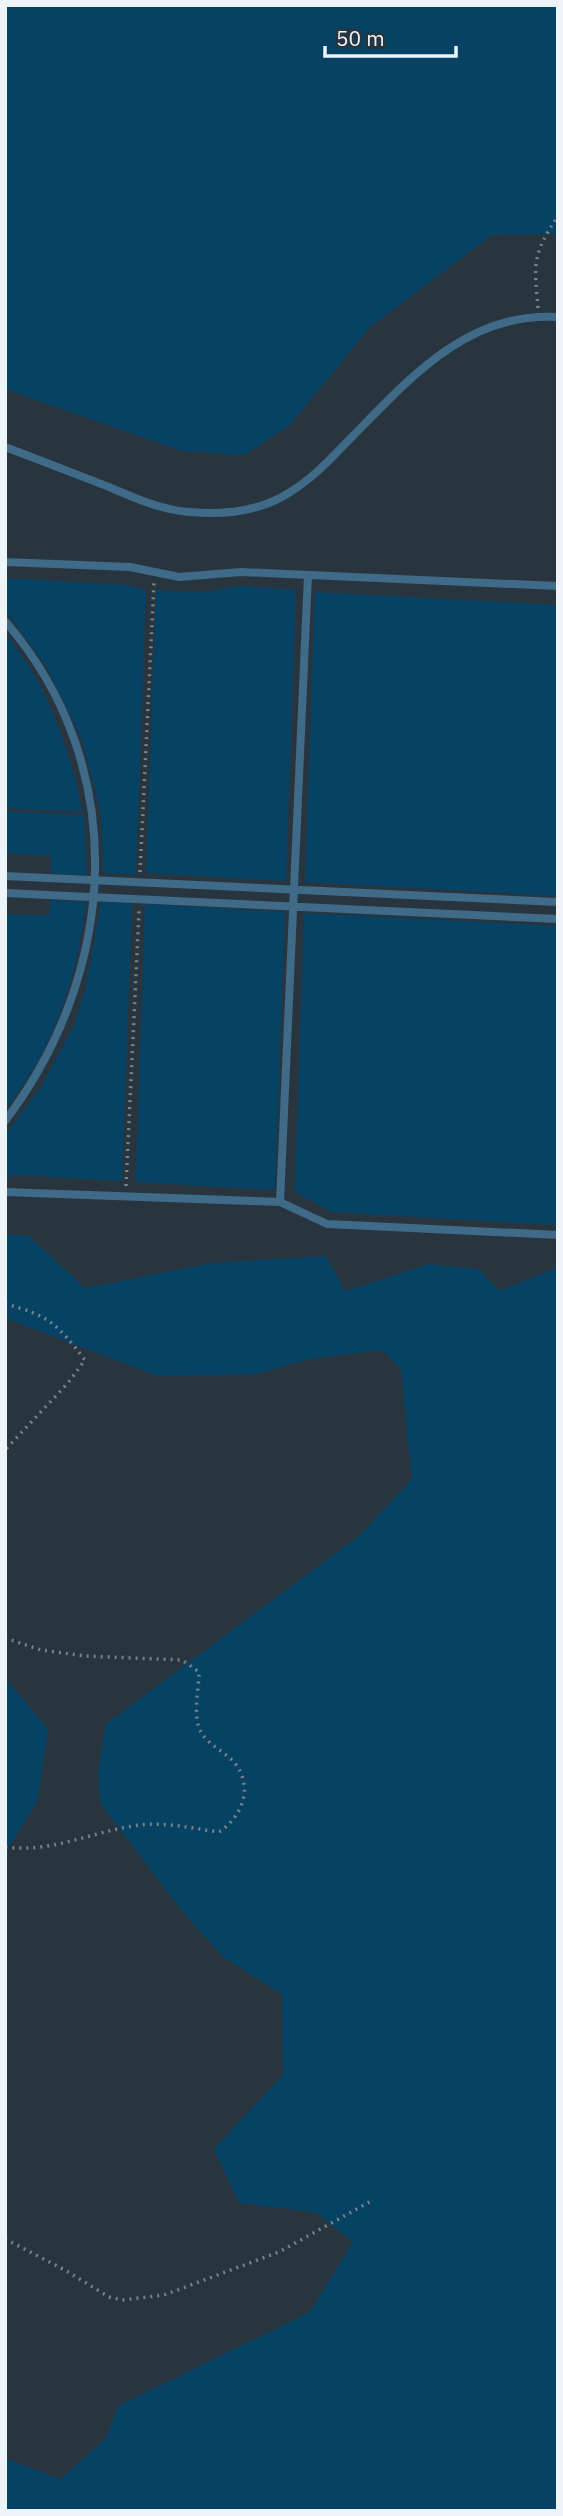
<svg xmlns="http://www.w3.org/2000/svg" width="563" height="2516" font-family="'IBM Plex Sans',sans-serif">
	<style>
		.green { fill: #064263 }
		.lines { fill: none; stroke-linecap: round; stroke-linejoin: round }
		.path { stroke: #778289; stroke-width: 3.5; stroke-dasharray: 2 5; stroke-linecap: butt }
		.service { stroke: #3f6a88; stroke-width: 8 }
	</style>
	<rect width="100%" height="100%" fill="#29353e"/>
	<path class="green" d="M5,5H558V234L492,235L370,327L289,426L244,455L182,451L5,389Z
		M5,578L126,585L146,590L136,875L104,873L100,809L82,740L47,668L5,610Z
		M241,586L296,590L286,881L146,873L156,590L202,592Z
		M315,592L558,605V896L305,882Z
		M5,633C48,685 69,748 83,812L5,808Z
		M5,811L84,815L87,875L51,873V856L7,853L5,872Z
		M50,900L86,902C77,980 54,1048 5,1110V914L49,916Z
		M101,902L132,903L122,1181L15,1175L5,1179V1135L41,1087L74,1025L86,987Z
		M145,904L285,912L275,1190L136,1182Z
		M304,913L558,926V1225L332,1212L295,1192Z
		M5,1234L29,1236L85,1288L212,1263L326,1256L345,1291L429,1264L479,1269L500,1291L558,1267V2511H5V2458L61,2479L106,2438L118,2406L310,2312L353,2242L315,2212L239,2203L214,2149L283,2075L282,1994L223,1957L181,1910L100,1803L98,1771L106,1724L360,1535L412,1479L401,1370L383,1350L309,1359L256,1374L158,1376L5,1318Z
		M5,1678L48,1729L38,1800L5,1854Z"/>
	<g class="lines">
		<path class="path" d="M538,308C534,263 532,255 558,216
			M140,872L154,582
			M126,1186L139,911
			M5,1304C49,1315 58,1325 85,1360L68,1383L5,1450
			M5,1638L41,1650L85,1656L182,1660L199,1672C199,1690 192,1716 201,1732C208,1745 224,1751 234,1762C254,1786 243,1816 219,1832C190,1828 163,1821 133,1826C89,1833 51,1853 5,1847
			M5,2239L65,2270L109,2297L122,2300L164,2295L279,2252L373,2200"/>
		<path class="service" d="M5,447C40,460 75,474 109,487C135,498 161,510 190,512C223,515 259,511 287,494C309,481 326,464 343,446C404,385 463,311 558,317
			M5,562L130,567L179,577L241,572L558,586
			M5,621C132,768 118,972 5,1121
			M5,876L558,902
			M5,893L558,919
			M5,1192L280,1202L327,1224L558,1235
			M280,1202L308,575"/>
	</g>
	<rect width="563" height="2516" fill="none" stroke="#edf5fb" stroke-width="14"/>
	<path d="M325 46v10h131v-10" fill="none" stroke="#edf5fb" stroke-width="3.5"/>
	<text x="336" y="46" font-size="21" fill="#edf5fb" stroke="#29353e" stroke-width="5" paint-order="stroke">50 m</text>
</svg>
